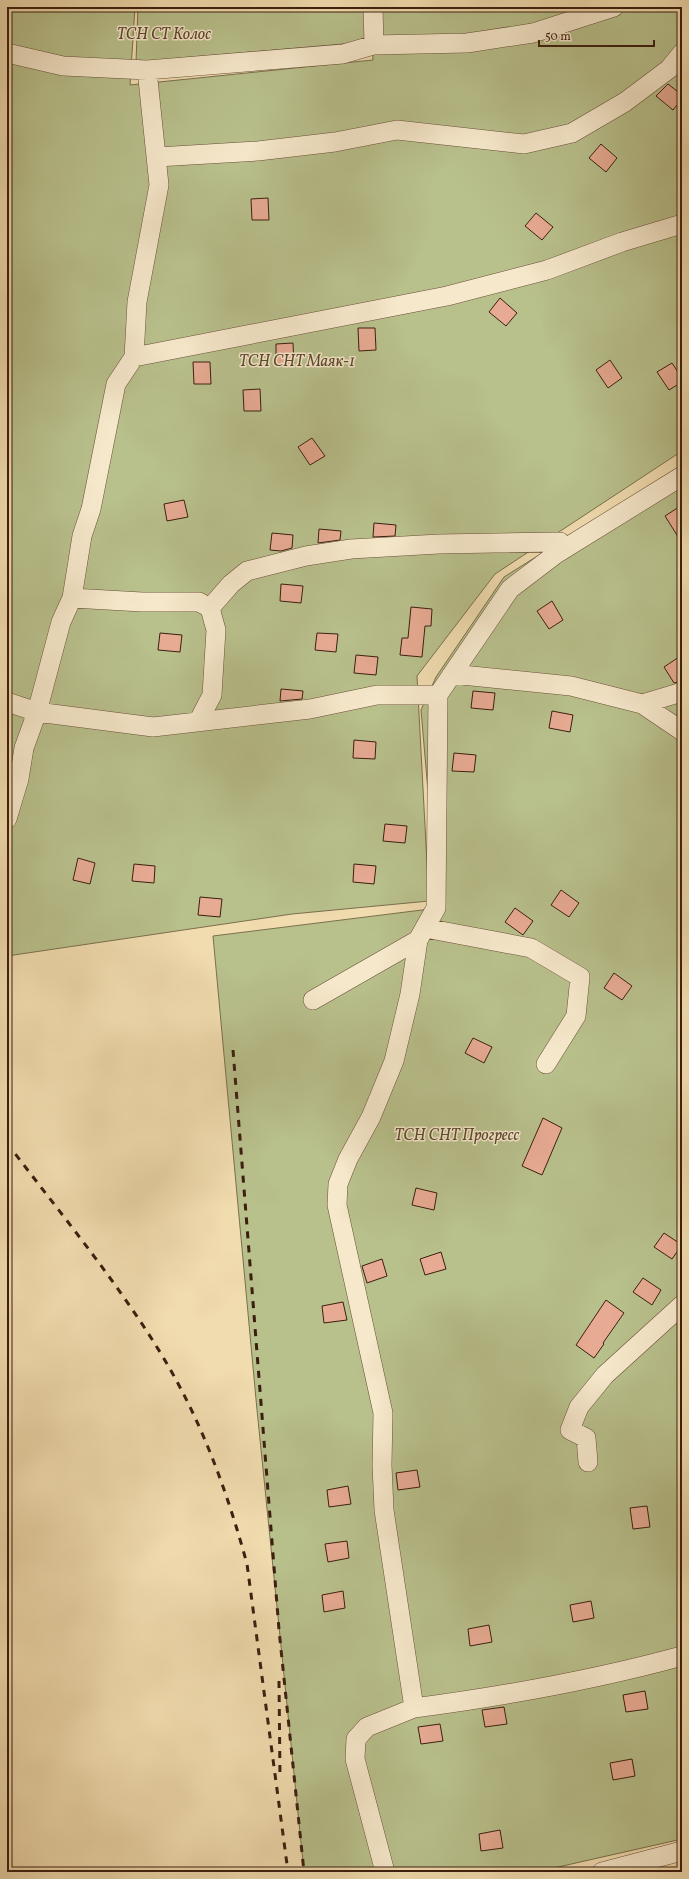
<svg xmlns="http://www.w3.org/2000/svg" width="689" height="1879" font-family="Vollkorn,serif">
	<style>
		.green { fill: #b8c08c; stroke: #7a6f4e }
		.building { fill: #e7ab93; stroke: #3c1e0f }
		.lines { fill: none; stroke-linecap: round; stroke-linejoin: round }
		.minor-casing { stroke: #694e37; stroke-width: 20 }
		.minor { stroke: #f6e8cb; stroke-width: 19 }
		.rail { stroke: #3c1e0f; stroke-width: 3; stroke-dasharray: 7 7; stroke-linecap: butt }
		.labels { text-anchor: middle; stroke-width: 3; stroke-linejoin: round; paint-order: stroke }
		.park-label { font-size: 16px; font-style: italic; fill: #5b462e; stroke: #f6e8cb }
	</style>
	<rect width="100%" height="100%" fill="#f1dcaf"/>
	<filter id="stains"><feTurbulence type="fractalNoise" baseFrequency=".005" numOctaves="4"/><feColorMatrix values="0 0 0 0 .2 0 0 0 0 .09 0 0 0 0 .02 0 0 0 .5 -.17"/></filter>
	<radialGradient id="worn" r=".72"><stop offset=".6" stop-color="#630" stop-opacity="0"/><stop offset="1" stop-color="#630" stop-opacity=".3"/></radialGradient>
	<path class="green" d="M7,7H135L130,85L373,60L370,7H682V451L495,574L417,676L429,901L292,914L7,956Z
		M138,7H364L366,42L136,62Z
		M682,465V1839L536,1872H304L257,1410L213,936L438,908L421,710L436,677L504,577Z"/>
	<path class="building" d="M668,84L682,95V99L673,110L656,96Z
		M601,144L617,158L606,172L589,158Z
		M268,198L269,220H252L251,199Z
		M536,213L553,227L542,240L525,226Z
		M500,298L517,313L506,326L489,312Z
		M358,328H375L376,350L359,351Z
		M293,343L294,365L276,366V344Z
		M610,360L622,378L608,388L596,370Z
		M193,362H210L211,384H194Z
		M672,363L682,378V382L669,390L657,372Z
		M260,389L261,411H244L243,390Z
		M312,438L325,456L310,465L298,447Z
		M184,500L188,517L167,521L164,504Z
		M682,505V543L665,516Z
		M374,523L396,525L395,536L373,537Z
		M319,529L341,531L340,540L318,543Z
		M272,533L293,535L292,548L281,551L270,550Z
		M281,584L303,586L301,603L280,601Z
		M552,601L563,620L549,629L537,611Z
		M411,607L432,609L431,626H425L422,657L400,655L402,638H408Z
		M160,633L182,635L180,652L158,650Z
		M317,633L338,634L336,652L315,650Z
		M356,655L378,657L376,675L354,673Z
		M682,655V681L674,683L664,667Z
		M281,689L303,691L302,699L280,701Z
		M473,691L495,693L493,710L471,708Z
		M552,711L573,715L570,732L549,728Z
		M354,740L376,742L375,759L353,758Z
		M454,753L476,755L474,772L452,771Z
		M385,824L407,826L405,843L383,841Z
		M78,858L95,863L90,884L73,880Z
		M134,864L155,866L154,883L132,881Z
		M354,864L376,866L374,884L353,882Z
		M561,890L579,903L569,917L551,905Z
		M200,897L222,899L220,917L198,915Z
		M515,908L533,921L523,935L505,922Z
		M614,973L632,986L622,1000L604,988Z
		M473,1038L492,1047L484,1063L465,1053Z
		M543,1118L562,1128L542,1175L522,1166Z
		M416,1188L437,1193L434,1210L412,1205Z
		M664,1233L682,1245L672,1259L654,1247Z
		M441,1252L446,1269L425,1275L420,1259Z
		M382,1259L387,1276L367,1283L362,1266Z
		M643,1278L661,1290L652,1305L633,1292Z
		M606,1300L624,1313L603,1343L604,1344L594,1358L576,1345Z
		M343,1302L347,1320L324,1323L322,1306Z
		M417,1470L420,1487L398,1490L396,1473Z
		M348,1486L351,1504L329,1507L327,1490Z
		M647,1506L650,1527L633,1529L630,1508Z
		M347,1541L349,1558L328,1562L325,1544Z
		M343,1591L345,1608L324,1612L322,1595Z
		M591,1601L594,1618L573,1622L570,1605Z
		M489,1625L492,1642L470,1646L468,1629Z
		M645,1691L648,1709L626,1712L623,1695Z
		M504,1707L507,1724L485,1727L482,1710Z
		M440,1724L443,1741L421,1744L418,1727Z
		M632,1759L635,1776L613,1780L610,1763Z
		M500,1830L503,1848L481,1851L479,1834Z"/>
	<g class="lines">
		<g class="minor-casing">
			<path id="minor" d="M373,7L374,45
				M7,53L63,66L147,70L343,54L374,45L467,43L533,33L614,7
				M147,70L159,185L137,302L134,357L116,384L91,509L82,536L72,598L142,602H199L210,608L216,630L212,695L198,722
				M157,157L258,151L335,142L397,130L524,144L572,133L625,102L669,69L682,53
				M134,357L447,296L547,270L622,242L682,224
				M210,608L231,584L247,571L306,556L351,549L439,544L560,542L565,548
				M452,674L571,686L642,704L682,731
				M7,702L37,712L153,727L310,709L377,695H438
				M642,704L682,692
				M7,819L19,779L24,748L37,712L61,622L72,598
				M425,928L531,948L580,977L576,1016L546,1064
				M313,1000L418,940L436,908L438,695L510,589L556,554L682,476
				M588,1462L586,1438L570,1430L579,1407L605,1375L682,1305
				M414,1708C505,1696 594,1680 682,1656
				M385,1872L355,1759L356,1739L367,1727L414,1708L384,1510L382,1465L383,1413L337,1205L338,1184L348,1159L371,1117L394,1061L410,994L418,940
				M602,1872L682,1851"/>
		</g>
		<use href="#minor" class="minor"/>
		<path class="rail" d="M233,1050L279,1630L304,1872
			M7,1143C60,1213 117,1281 163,1357C202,1422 227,1491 247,1564L288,1872
			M279,1681L280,1777"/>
	</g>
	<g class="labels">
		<g class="park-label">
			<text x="164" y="39">ТСН СТ Колос</text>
			<text x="297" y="366">ТСН СНТ Маяк-1</text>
			<text x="457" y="1140">ТСН СНТ Прогресс</text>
		</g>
	</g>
	<rect width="689" height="1879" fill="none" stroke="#f1dcaf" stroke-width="24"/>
	<rect x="8" y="8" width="673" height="1863" fill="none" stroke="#3c1e0f" stroke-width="2"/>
	<rect x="12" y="12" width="665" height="1855" fill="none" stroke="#3c1e0f"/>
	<path d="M539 40v6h115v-6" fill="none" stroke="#3c1e0f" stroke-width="2"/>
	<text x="545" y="40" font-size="12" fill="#3c1e0f" stroke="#f6e8cb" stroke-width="3" paint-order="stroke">50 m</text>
	<rect width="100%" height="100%" filter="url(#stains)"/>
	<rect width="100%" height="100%" fill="url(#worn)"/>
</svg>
